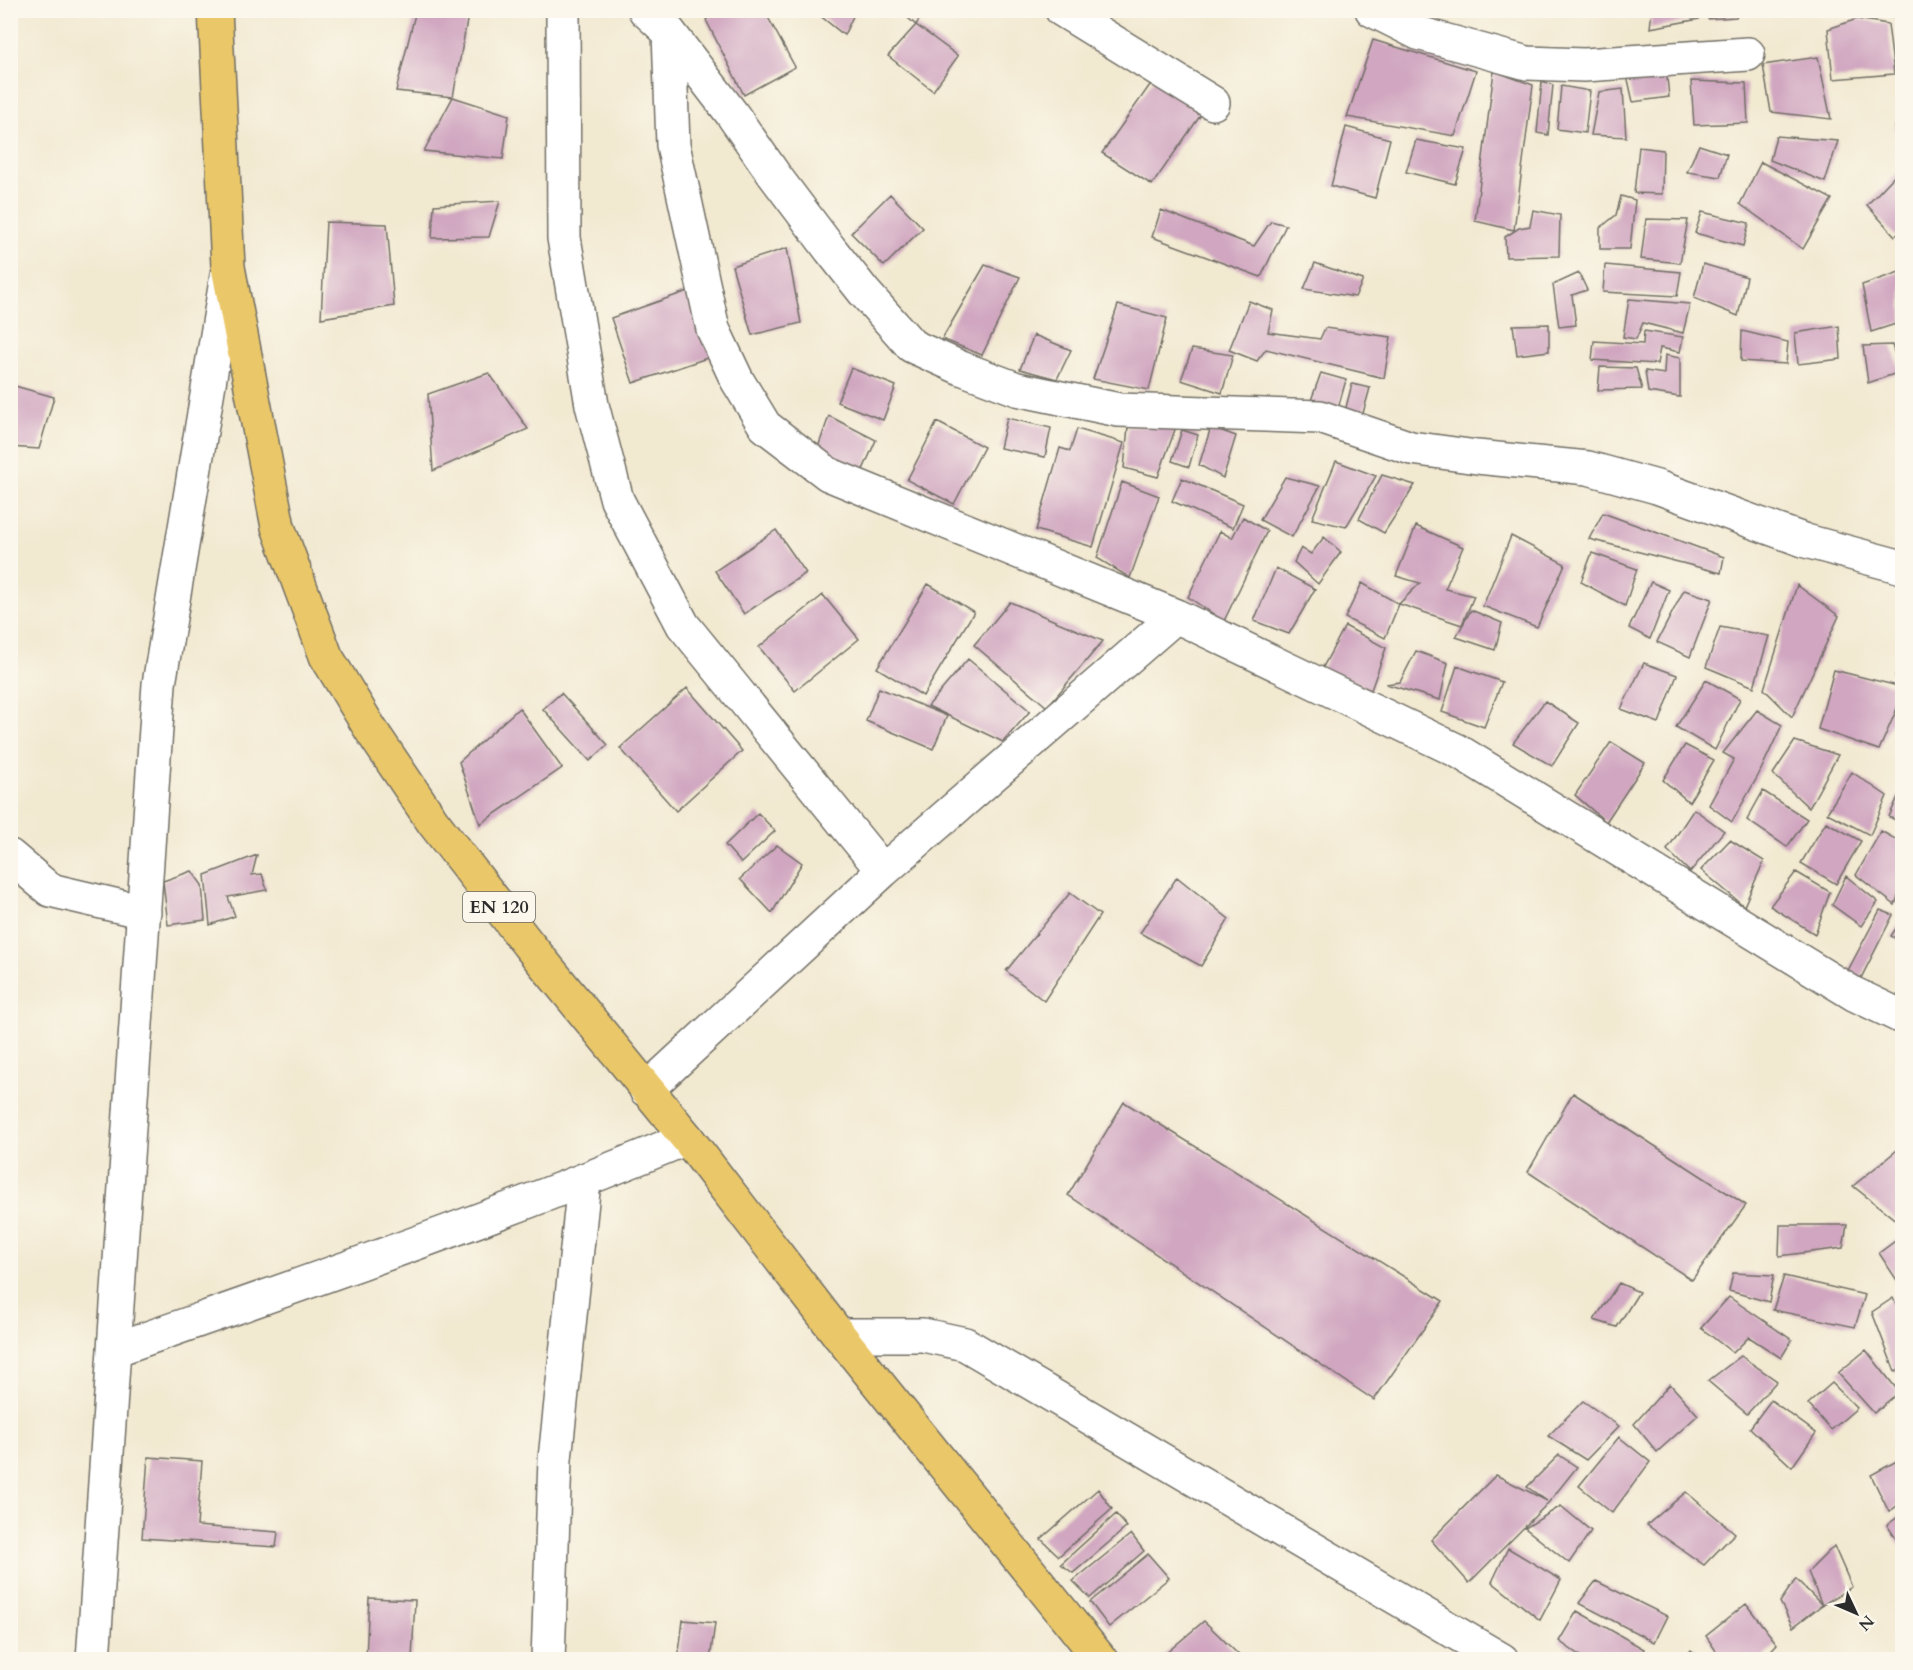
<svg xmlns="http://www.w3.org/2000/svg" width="1913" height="1670" font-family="Cardo,serif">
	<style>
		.building { fill: #d0a6c0 }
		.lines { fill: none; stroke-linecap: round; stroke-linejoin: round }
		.minor-casing { stroke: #716e65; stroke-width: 36 }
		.major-casing { stroke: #716e65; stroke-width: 36 }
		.minor { stroke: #fff; stroke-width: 33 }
		.major { stroke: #eac769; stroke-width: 33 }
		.labels { text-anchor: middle; stroke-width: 5; stroke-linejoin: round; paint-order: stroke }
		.shield { fill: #fbf7ec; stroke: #696865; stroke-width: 1.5 }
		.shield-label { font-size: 18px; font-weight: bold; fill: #2b2b2b }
	</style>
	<rect width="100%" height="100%" fill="#fbf7ec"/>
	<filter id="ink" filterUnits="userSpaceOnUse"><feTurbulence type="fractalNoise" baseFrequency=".0167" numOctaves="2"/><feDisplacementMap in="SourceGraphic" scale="12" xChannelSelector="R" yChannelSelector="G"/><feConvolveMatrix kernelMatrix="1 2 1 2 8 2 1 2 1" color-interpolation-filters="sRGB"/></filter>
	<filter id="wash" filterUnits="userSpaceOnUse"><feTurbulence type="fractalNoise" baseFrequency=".008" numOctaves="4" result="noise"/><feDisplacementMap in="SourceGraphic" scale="24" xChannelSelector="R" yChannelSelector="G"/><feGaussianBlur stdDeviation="1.35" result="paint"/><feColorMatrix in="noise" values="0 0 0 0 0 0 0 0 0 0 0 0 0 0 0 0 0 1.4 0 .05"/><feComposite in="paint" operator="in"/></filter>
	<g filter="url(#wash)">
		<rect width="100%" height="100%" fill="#f2e9d1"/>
		<g id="blocks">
			<path class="building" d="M416,10H469L453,97L396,91Z
				M717,10H764L795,67L744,95L706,20Z
				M813,10H856L844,35Z
				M899,10H925L916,25Z
				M1652,10H1701L1699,19L1650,28Z
				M1710,10H1739L1736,17L1708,19Z
				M1889,10H1902V15L1892,17Z
				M1857,19L1888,24L1894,74L1833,79L1828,29Z
				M916,25L958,56L933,91L888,56Z
				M1373,40L1476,71L1455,136L1347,117Z
				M1818,57L1831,119L1771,112L1763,65Z
				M1666,68L1669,97L1633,102L1627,75Z
				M1494,71L1533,85L1514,230L1475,221Z
				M1157,75L1205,109L1152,185L1102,153Z
				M1542,81L1553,85L1548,135L1537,133Z
				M1691,81L1746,83L1748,123L1694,125Z
				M1561,86L1590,91L1585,133L1557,129Z
				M1623,89L1626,137L1591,135L1599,92Z
				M453,97L509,115L503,159L424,151Z
				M1902,110V138L1895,127Z
				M1346,127L1390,139L1375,198L1331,186Z
				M1776,136L1838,141L1825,182L1770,160Z
				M1416,140L1466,149L1455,184L1406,172Z
				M1699,145L1727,154L1720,177L1687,172Z
				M1639,147L1663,150L1662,194L1634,193Z
				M1761,162L1832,199L1803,249L1740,204Z
				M1902,168V231L1895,236L1867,205Z
				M890,194L923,228L884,266L851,233Z
				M1621,196L1635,200L1630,249H1600V228L1616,215Z
				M500,201L489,237L432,238L434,205Z
				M1161,210L1254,246L1271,221L1286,225L1261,277L1152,237Z
				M1533,210L1560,215L1559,256L1506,257L1505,237L1519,228L1530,226Z
				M1702,212L1749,223L1743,246L1695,233Z
				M1646,219L1688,220L1680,263L1641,259Z
				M326,222L387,224L394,306L321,318Z
				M787,248L801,323L752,335L732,266Z
				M1315,263L1363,280L1355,297L1304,289Z
				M1703,264L1747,277L1738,316L1694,298Z
				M985,265L1020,277L982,355L942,339Z
				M1605,265L1681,272L1677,296L1603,292Z
				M1902,271V322L1871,332L1862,285Z
				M1579,273L1587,290L1572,295L1576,325L1559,327L1553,285Z
				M691,290L713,356L633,383L611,318Z
				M1629,299L1690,304L1683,333L1643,323L1636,339L1623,337Z
				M1249,301L1273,310L1268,332L1320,339L1325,328L1391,337L1384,378L1266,349L1257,361L1229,350Z
				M1118,305L1167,318L1149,390L1093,379Z
				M1549,324V351L1517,355L1513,325Z
				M1839,326L1841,359L1798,364L1795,333Z
				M1644,331L1683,337L1680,352L1660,348L1657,364L1592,360L1594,341L1643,344Z
				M1742,331L1788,342L1786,364L1741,361Z
				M1034,335L1071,350L1057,379L1020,369Z
				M1892,345L1900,372L1868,383L1863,346Z
				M1192,349L1233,355L1222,393L1181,380Z
				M1665,355L1680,358V397L1648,392L1645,371L1664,374Z
				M1600,367L1636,368L1642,389L1598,390Z
				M851,368L896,386L883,420L837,402Z
				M489,373L528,429L433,471L428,394Z
				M1321,373L1346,380L1337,412L1310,403Z
				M1352,384L1370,388L1360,424L1343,419Z
				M15,386L54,397L39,449L10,447Z
				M829,416L876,440L862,472L815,456Z
				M1007,418L1051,428L1045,457L1000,448Z
				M937,422L984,447L954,504L907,480Z
				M1177,424L1158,477L1124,468L1128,427Z
				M1211,427L1236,436L1223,478L1199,465Z
				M1077,429L1124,443L1093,547L1036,530L1060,448L1070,451Z
				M1182,430L1198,435L1189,467L1172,461Z
				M1336,461L1376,476L1346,527L1312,519Z
				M1382,475L1415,485L1384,533L1359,519Z
				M1285,477L1320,486L1292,537L1260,520Z
				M1182,478L1243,504L1233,528L1172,501Z
				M1122,482L1159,496L1130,578L1097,558Z
				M1603,513L1724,557L1721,573L1589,539Z
				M1243,517L1267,531L1224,621L1188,597L1220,531L1232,538Z
				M1416,526L1463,547L1445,589L1474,596L1462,625L1399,604L1420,583L1396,576Z
				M776,530L806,573L744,614L715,571Z
				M1511,536L1565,564L1537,627L1483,606Z
				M1324,537L1341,552L1318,584L1294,562L1301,548L1311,554Z
				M1592,553L1637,569L1625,606L1581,582Z
				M1276,568L1315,589L1289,634L1254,621Z
				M1651,582L1669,590L1650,639L1629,628Z
				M1362,583L1399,604L1385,638L1345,618Z
				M928,584L974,612L923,696L877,668Z
				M1797,585L1839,616L1792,717L1764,689Z
				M1684,590L1712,599L1690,657L1657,642Z
				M823,595L859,639L795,691L759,647Z
				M1010,602L1103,641L1047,707L974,645Z
				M1471,610L1502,623L1495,650L1456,637Z
				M1345,626L1386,648L1371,690L1322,669Z
				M1720,627L1769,636L1754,687L1706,667Z
				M1416,651L1448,663L1440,700L1386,684L1400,682Z
				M1902,653V679L1895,676Z
				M968,659L1030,711L1003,742L928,706Z
				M1644,663L1677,675L1659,723L1621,709Z
				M1457,666L1502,682L1484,727L1442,712Z
				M1834,670L1902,687V697L1879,750L1818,729Z
				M1706,680L1740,699L1715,750L1676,727Z
				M687,688L742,751L676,811L620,748Z
				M879,688L947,716L933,749L866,721Z
				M561,693L608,745L590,761L543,709Z
				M1545,701L1579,723L1552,766L1513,743Z
				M519,708L562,768L480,824L459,762Z
				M1757,710L1782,725L1759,774L1732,822L1709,805L1734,759L1723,753Z
				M1795,741L1838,755L1809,808L1773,774Z
				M1611,742L1645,763L1606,822L1575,795Z
				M1685,745L1714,760L1689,802L1663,780Z
				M1852,772L1887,796L1870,835L1827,813Z
				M1902,788V823L1889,817Z
				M1763,791L1807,819L1787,847L1747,820Z
				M1694,809L1724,831L1690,872L1667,850Z
				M758,813L775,831L741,863L725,845Z
				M1826,822L1861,841L1836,884L1801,863Z
				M1881,831L1902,843V884L1895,905L1856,875Z
				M1730,840L1764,861L1744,906L1701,870Z
				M777,845L802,863L772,913L740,879Z
				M257,855L252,875L262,874L267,890L228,897L235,916L210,925L205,875Z
				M192,871L202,885L205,920L168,925L163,881Z
				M1796,872L1830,892L1815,934L1770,906Z
				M1846,876L1878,902L1861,926L1832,905Z
				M1177,877L1229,919L1201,966L1140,933Z
				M1070,893L1100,915L1044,1001L1006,971Z
				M1880,910L1893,915L1860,980L1845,976Z
				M1902,919V942L1891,936Z
				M1573,1093L1746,1205L1692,1280L1528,1172Z
				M1124,1102L1443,1301L1374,1400L1068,1195Z
				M1902,1146V1212L1897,1221L1853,1186Z
				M1780,1225H1847L1843,1248L1779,1256Z
				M1902,1236V1288L1879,1253Z
				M1733,1273L1774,1275L1769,1302L1729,1291Z
				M1784,1276L1865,1295L1855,1327L1773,1310Z
				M1619,1283L1639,1292L1617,1327L1594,1320Z
				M1729,1297L1792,1340L1781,1358L1749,1337L1733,1353L1701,1328Z
				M1893,1298L1902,1317V1369L1895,1372L1872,1312Z
				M1866,1350L1899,1392L1874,1413L1838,1373Z
				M1741,1356L1777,1381L1747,1414L1708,1381Z
				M1832,1383L1857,1408L1831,1430L1808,1404Z
				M1670,1384L1698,1415L1657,1452L1634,1424Z
				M1771,1400L1816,1433L1792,1467L1750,1428Z
				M1583,1401L1619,1426L1586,1460L1548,1436Z
				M1619,1437L1650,1462L1612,1513L1579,1486Z
				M1559,1455L1577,1467L1549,1502L1469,1583L1431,1540L1496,1475L1547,1501L1527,1487Z
				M148,1457L202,1461L197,1526L278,1532L276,1547L142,1538Z
				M1902,1458V1502L1889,1512L1871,1475Z
				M1098,1489L1112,1509L1059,1556L1041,1539Z
				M1686,1492L1735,1533L1704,1565L1647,1525Z
				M1561,1506L1591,1531L1569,1563L1525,1528Z
				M1116,1514L1127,1527L1073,1573L1061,1564Z
				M1902,1514V1548L1887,1525Z
				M1131,1534L1144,1551L1090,1598L1073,1581Z
				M1834,1546L1852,1587L1822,1605L1793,1627L1780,1602L1796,1579L1822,1605L1808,1572Z
				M1508,1548L1561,1580L1540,1620L1492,1582Z
				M1148,1554L1169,1578L1109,1627L1090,1602Z
				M1596,1581L1667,1616L1654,1642L1579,1603Z
				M369,1598L415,1600L412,1659L366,1658Z
				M1746,1604L1777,1644L1762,1660H1722L1706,1636Z
				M1577,1611L1644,1649L1638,1660H1586L1559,1641Z
				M683,1620L715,1623L710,1660H678Z
				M1204,1621L1244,1660H1158Z
				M1691,1650L1702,1660H1683Z"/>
		</g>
	</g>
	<g filter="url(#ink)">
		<use href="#blocks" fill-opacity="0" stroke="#716e65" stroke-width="1.5"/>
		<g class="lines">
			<g class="minor-casing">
				<path id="minor" d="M563,10L564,238L592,405L617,500L683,625L883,871
					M645,10L669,32L732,114L775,176L830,249L864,292L912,346L961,368L1017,389L1119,410L1320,417L1411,448L1477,457L1588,468L1657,487L1806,541L1902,567
					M1062,10L1213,103
					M1372,10L1418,33L1527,63L1584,65L1748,54
					M669,32L673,145L713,329L737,380L765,426L828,474L1176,616L1458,751L1854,994L1902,1017
					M10,856L50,890L144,912
					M646,1090L883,871L1176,616
					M839,1335H923L965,1344L1502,1660
					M114,1350C307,1282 499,1217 687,1138
					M93,1660L159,684L228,269
					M548,1660L555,1459L584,1182"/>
			</g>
			<g class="major-casing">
				<path id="major" d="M215,10L228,267L278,527L326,656L371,730L433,822L528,944L687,1138L839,1335L1101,1660"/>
			</g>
			<use href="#minor" class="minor"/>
			<use href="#major" class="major"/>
		</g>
	</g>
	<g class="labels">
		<rect class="shield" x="463" y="892" width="72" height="30" rx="4.5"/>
		<g class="shield-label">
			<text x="499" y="913">EN 120</text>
		</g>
	</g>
	<rect width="1913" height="1670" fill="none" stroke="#fbf7ec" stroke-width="36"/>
	<g transform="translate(1856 1613) rotate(134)" stroke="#fbf7ec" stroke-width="4.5" paint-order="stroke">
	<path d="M0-4.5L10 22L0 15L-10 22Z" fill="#2b2b2b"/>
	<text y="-9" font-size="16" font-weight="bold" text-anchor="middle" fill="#2b2b2b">N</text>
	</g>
</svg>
